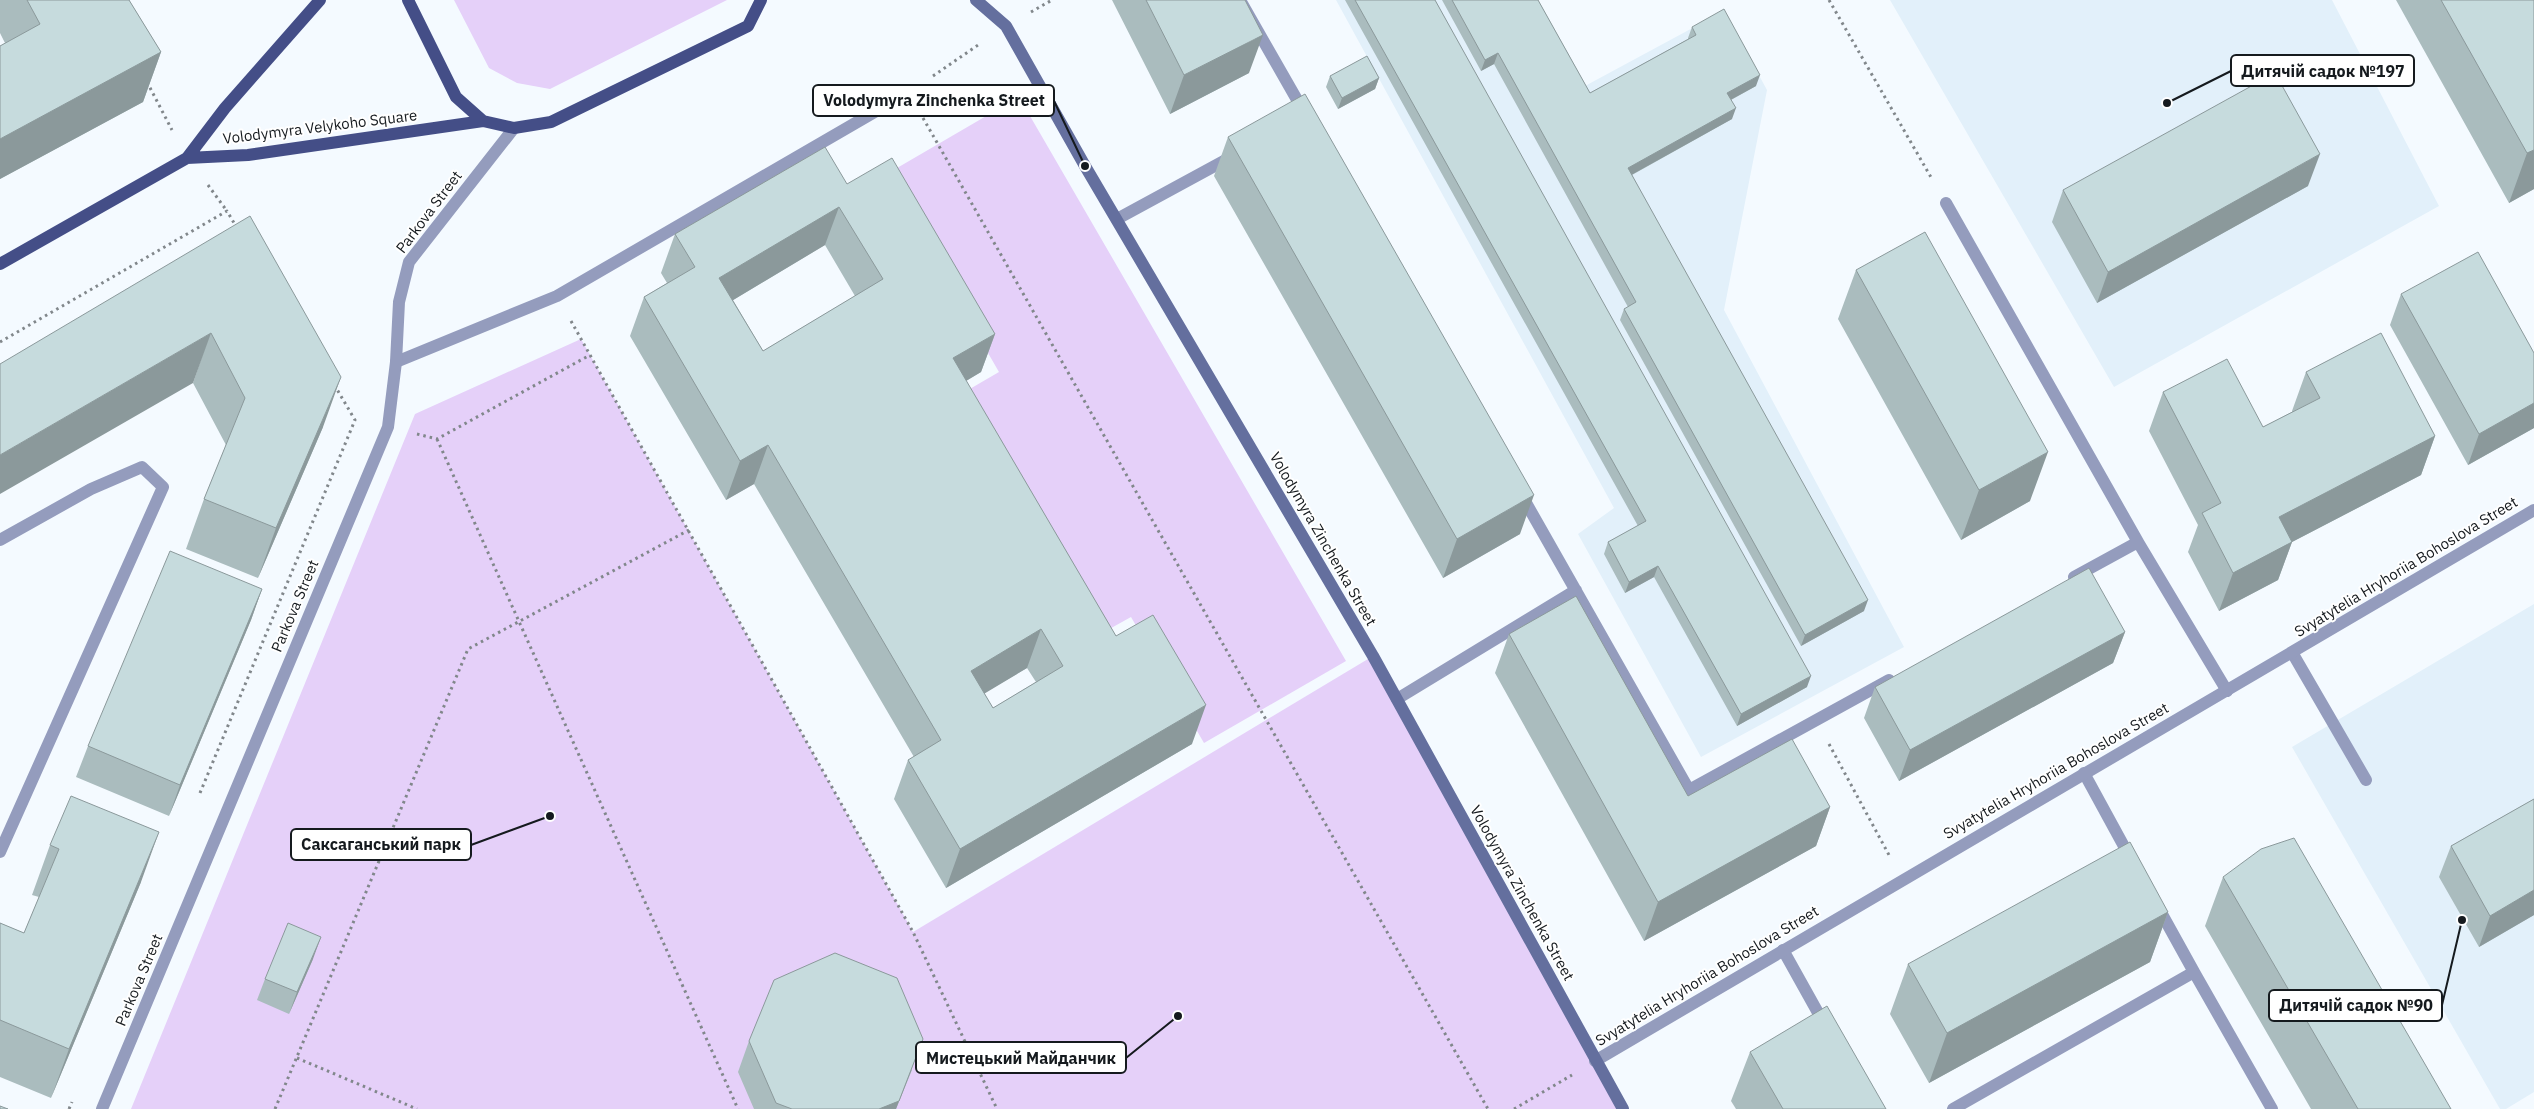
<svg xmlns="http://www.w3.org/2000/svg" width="2534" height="1109" font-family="'IBM Plex Sans',sans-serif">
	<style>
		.built { fill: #e2f0fa }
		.green { fill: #e5d0f9 }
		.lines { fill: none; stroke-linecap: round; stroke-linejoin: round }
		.path { stroke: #81878b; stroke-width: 3; stroke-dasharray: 2.5 4; stroke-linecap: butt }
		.service { stroke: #949cbd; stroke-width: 12 }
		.minor { stroke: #949cbd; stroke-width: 12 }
		.secondary { stroke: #646f9e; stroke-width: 12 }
		.primary { stroke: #444e87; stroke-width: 12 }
		.wall { fill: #aabcbe; fill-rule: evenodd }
		.shaded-wall { fill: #8b999b }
		.building { fill: #c6dbdd; stroke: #8b999b; fill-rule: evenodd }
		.labels { text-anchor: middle; stroke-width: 4; stroke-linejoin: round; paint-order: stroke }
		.street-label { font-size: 15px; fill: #151a1e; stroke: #fff }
		.leader { fill: none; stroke: #151a1e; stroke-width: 2 }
		.callout-dot { fill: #151a1e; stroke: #fff; stroke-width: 2 }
		.callout { fill: #fff; stroke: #151a1e; stroke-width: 2 }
		.callout-label { font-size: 16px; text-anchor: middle; font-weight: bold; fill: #151a1e }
	</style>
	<rect width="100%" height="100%" fill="#f4faff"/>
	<path class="built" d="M1336,0H1537L1585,86L1724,11L1767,90L1724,310L1904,647L1701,757L1578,534L1614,508Z
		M1890,0H2332L2439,206L2114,387Z
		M2534,604V1092L2506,1109H2500L2292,747Z"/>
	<path class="green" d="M454,0H727L550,89L517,83L489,68Z
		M1019,97L1346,661L1204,743L1131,617L1095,637L956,397L999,372L885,175Z
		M581,339L913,932L1373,656L1623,1109H131L415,414Z"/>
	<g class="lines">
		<path class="path" d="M1829,0L1932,179
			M1031,12L1052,0
			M933,76L981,43
			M147,82L172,130
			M923,118L1488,1109
			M208,185L227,211
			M571,321L913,932L997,1109
			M0,342L227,211L237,228
			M417,434L437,439L590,355
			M437,439L738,1109
			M1829,744L1889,855
			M200,793L355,420L335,386
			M297,1058L417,1109
			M69,1109L72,1102
			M275,1109L468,649L689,530
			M1514,1109L1572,1075"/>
		<path class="service" d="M1240,0L1304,112
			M1946,203L2138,542L2227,691
			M1117,219L1233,156
			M396,362L557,296L909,92
			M1521,494L1689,790L1889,680
			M0,540L91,489L142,467L163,487L0,852
			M2074,577L2138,542
			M2293,654L2366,780
			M1397,699L1576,590
			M2084,773L2132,861
			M2158,907L2194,972
			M1783,950L1826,1027
			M1953,1109L2194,972L2272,1109"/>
		<path class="minor" d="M1595,1061L2534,510
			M102,1109L388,427L396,362L399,302L409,262L514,128"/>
		<path class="secondary" d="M976,0L1006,26L1085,166L1373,656L1623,1109"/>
		<path class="primary" d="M408,0L456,97L483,121L514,128L551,122L748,26L761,0
			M187,158L248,155L483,121
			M0,264L187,158L225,108L320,0"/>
	</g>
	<path class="wall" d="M0,0H129L161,52L143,102L0,179V46L5,43L0,33Z
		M1112,0H1245L1249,73L1170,114Z
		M1345,0H1435L1807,687L1737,726L1654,577L1625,593L1604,554L1608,542L1638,526Z
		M1442,0H1538L1590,93L1688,39V38L1692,27L1756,86L1731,100L1732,119L1632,175L1864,611L1801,646L1620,320L1624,309L1628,307L1494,64L1481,71Z
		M2396,0H2534V189L2509,203Z
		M1330,76L1379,78L1375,89L1338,109L1326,87Z
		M1228,137L1520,534L1443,578L1214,176Z
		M847,184L995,334L981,372L966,381L1116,636L1192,744L946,888L894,799L908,760L914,757L754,484L726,500L630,336L644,297L667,283L661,273L675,234ZM825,245L855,296L763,351L733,300ZM1027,668L1036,682L993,708L984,693Z
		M2308,186L2097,303L2052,222L2063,190Z
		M250,216L323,427L258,578L186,549L204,499L226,445L193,383Z
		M1856,270L2030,501L1961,540L1838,319Z
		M2401,294L2534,353V428L2468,465L2390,325Z
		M2306,372L2435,436L2421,475L2292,542L2278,580L2219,611L2188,552L2198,525L2149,431L2163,392L2263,427L2292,412V411Z
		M262,589L251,620L169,816L76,777L88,746Z
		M2125,632L2113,663L1899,781L1864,718L1875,687Z
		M1509,634L1688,796L1830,807L1816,846L1644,941L1495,673Z
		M2534,799V915L2479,947L2439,877L2451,846Z
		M50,845L141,882L51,1098L0,1077V923L24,933L39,897L32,895Z
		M2223,877L2451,1109H2311L2205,926Z
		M2168,912L2150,962L1929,1083L1890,1014L1908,964Z
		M313,959L289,1014L257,1000L265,979Z
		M749,1041L912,1070L896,1109H754L738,1072Z
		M1750,1052L1886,1109H1736L1731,1101Z"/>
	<path class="shaded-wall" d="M1263,35L1249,73L1170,114L1184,75Z
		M161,52L143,102L0,179V139Z
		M1498,53L1494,64L1481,71L1485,60Z
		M1760,75L1756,86L1723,104L1727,93Z
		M1379,78L1375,89L1338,109L1342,98Z
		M1736,108L1732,119L1624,179L1628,168Z
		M2534,150V189L2509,203L2527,153Z
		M2320,154L2308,186L2097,303L2108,272Z
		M839,207L825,245L705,317L719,278Z
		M211,333L193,383L0,494V455Z
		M995,334L981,372L939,397L953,358Z
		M341,377L323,427L258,578L276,528Z
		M2534,403V428L2468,465L2479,434Z
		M2435,436L2421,475L2292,542L2278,580L2219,611L2233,573L2279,517Z
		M768,445L754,484L726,500L740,461Z
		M2048,452L2030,501L1961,540L1979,490Z
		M1534,495L1520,534L1443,578L1457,539Z
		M1658,566L1654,577L1625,593L1629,582Z
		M262,589L251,620L169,816L180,785Z
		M1868,600L1864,611L1801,646L1805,635Z
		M1041,629L1027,668L957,710L971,671Z
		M2125,632L2113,663L1899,781L1910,750Z
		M1811,676L1807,687L1737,726L1741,714Z
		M1206,705L1192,744L946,888L960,849Z
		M1830,807L1816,846L1644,941L1658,902Z
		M159,832L141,882L51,1098L69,1049Z
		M2534,890V915L2479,947L2490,916Z
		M2168,912L2150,962L1929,1083L1947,1033Z
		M321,937L313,959L289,1014L297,992Z
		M923,1039L896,1109H879Z"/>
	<path class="building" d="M27,0H129L161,52L0,139V46L40,24Z
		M1146,0H1245L1263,35L1184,75Z
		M1355,0H1435L1811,676L1741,714L1658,566L1629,582L1608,542L1646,521Z
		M1452,0H1538L1590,93L1696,35L1692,27L1724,9L1760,75L1727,93L1736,108L1628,168L1868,600L1805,635L1624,309L1636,302L1498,53L1485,60Z
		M2441,0H2534V150L2527,153Z
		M1367,56L1379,78L1342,98L1330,76Z
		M2275,73L2320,154L2108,272L2063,190Z
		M1305,94L1534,495L1457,539L1228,137Z
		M825,147L847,184L892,158L995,334L953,358L1116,636L1153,615L1206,705L960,849L908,760L941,740L768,445L740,461L644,297L695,267L675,234ZM839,207L883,279L763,351L719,278ZM1041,629L1063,666L993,708L971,671Z
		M250,216L341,377L276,528L204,499L245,398L211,333L0,455V364Z
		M1925,232L2048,452L1979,490L1856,270Z
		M2478,252L2534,353V403L2479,434L2401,294Z
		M2381,333L2435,436L2279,517L2292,542L2233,573L2202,513L2221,503L2163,392L2227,359L2263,427L2320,398L2306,372Z
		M170,551L262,589L180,785L88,746Z
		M2089,568L2125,632L1910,750L1875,687Z
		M1576,596L1688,796L1792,739L1830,807L1658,902L1509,634Z
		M71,796L159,832L69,1049L0,1020V923L24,933L59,849L50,845Z
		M2534,799V890L2490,916L2451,846Z
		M2294,838L2451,1109H2358L2223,877L2261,849Z
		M2130,842L2168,912L1947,1033L1908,964Z
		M288,923L321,937L297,992L265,979Z
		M835,953L897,978L923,1039L899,1101L879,1109H792L776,1103L749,1041L774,980Z
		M1827,1006L1886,1109H1783L1750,1052Z
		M0,1106L8,1109H0Z"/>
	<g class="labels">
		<g class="street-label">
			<text transform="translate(320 127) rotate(-7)" y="5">Volodymyra Velykoho Square</text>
			<text transform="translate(429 212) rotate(-53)" y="5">Parkova Street</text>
			<text transform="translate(1323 539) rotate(60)" y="5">Volodymyra Zinchenka Street</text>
			<text transform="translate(2406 567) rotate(-31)" y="5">Svyatytelia Hryhoriia Bohoslova Street</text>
			<text transform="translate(295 606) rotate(-67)" y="5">Parkova Street</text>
			<text transform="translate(2056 771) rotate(-30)" y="5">Svyatytelia Hryhoriia Bohoslova Street</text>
			<text transform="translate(1522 893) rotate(61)" y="5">Volodymyra Zinchenka Street</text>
			<text transform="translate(1707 976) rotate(-31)" y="5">Svyatytelia Hryhoriia Bohoslova Street</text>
			<text transform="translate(139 980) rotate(-67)" y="5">Parkova Street</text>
		</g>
	</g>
	<path class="leader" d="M2167 103L2231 71M1085 166L1054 101M550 816L471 845M2462 920L2442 1005M1178 1016L1126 1058"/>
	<g class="callout-dot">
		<circle cx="2167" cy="103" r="5"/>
		<circle cx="1085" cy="166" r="5"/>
		<circle cx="550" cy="816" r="5"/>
		<circle cx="2462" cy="920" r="5"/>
		<circle cx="1178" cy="1016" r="5"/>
	</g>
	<g class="callout">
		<rect x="2231" y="55" width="183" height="31" rx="5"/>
		<rect x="813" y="85" width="241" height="31" rx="5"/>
		<rect x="291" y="829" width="180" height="31" rx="5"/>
		<rect x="2269" y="990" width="173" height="31" rx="5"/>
		<rect x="916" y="1042" width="210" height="31" rx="5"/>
	</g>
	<g class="callout-label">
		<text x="2323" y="77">Дитячій садок №197</text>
		<text x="934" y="106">Volodymyra Zinchenka Street</text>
		<text x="381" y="850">Саксаганський парк</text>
		<text x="2356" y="1011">Дитячiй садок №90</text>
		<text x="1021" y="1064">Мистецький Майданчик</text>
	</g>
</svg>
